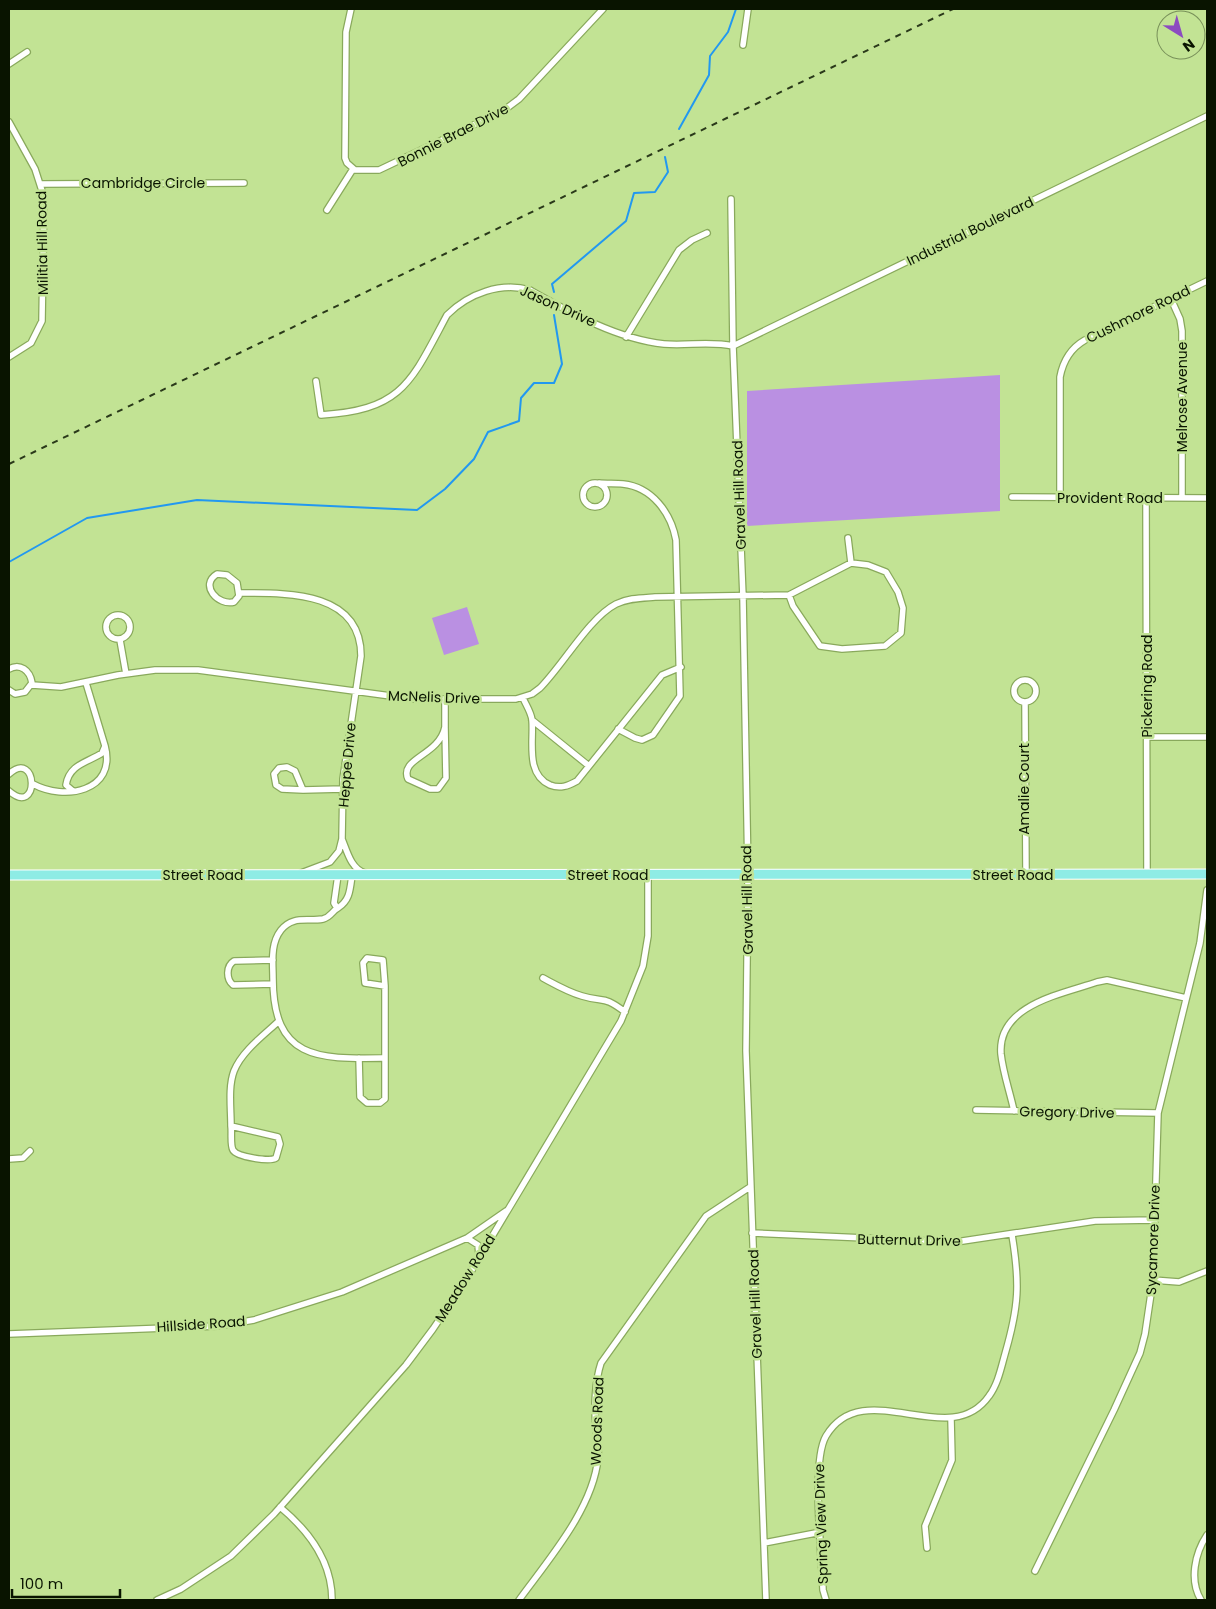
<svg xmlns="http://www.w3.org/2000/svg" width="1216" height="1609" font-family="Poppins,sans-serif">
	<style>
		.green { fill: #ba90e2 }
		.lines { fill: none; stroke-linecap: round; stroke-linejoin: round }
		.stream { stroke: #2298f0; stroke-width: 2 }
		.minor-casing { stroke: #89a95c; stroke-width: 8 }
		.primary-casing { stroke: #fff; stroke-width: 11 }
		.minor { stroke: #fff; stroke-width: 5.5 }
		.primary { stroke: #8eece5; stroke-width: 9 }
		.rail { stroke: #2a391a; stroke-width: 2; stroke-dasharray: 6 6; stroke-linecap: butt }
		.labels { text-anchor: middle; stroke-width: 5; stroke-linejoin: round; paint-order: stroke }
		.street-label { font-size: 14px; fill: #091400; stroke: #c2e394 }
	</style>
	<rect width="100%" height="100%" fill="#c2e394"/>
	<path class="green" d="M1000,375V511L747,526V391Z
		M467,607L479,644L444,655L432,618Z"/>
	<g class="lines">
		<path class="stream" d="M679,129L709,75L710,56L728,32L736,9
			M554,292L552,284L626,221L634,193L655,192L668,172L665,157
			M9,562L87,518L197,500L417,510L445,489L474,459L488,432L519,421L521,398L534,383H554L562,364L554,315"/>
		<g class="minor-casing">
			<path id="minor" d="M351,9L346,32L345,158L347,163L355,170H379L503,111L519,99L603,9
				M743,45L748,9
				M9,64L27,52
				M9,122L35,169L44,197L42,321L31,343L9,357
				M41,184L244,183
				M731,199L733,346L743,597L748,875L746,1051L766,1600
				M327,210L353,169
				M1171,299L1180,319L1182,331V498
				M626,337L679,250L692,240L707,233
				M316,381L321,415C403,410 411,382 447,315C469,293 501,282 530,290C571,313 617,339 664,344C687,346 710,341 733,346L1207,116
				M583 495a12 12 0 1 1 24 0a12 12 0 1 1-24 0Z
				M599,483C607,484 615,483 623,484C652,487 671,513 676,540L680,696L653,735L642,740L635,738L618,729
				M1012,497L1207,498
				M1060,498V377C1063,361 1071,348 1085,340L1207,281
				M1146,498L1147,875
				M848,538L851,563
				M217,574L227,575L237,583L239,596L234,602C218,606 199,585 217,574Z
				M239,593C288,593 361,591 361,656L343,779L342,839L339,851L330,862L301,873
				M106 627a12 12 0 1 1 24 0a12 12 0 1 1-24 0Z
				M120,640L126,674
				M9,669C20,663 30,670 32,683L25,692L15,694L9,690
				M1014 691a11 11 0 1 1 22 0a11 11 0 1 1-22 0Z
				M32,685L61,687L118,675L155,670H198L413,699H516L532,694L540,688C563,665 589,618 616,604C628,598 642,598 655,597L789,595L851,563L868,565L886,572L898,592L903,608L901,633L885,646L842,649L820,646L793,606L789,595
				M523,698C526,705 531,712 532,720C534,741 525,774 550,785C560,789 568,786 577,781L662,675L681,667
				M1025,702L1026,875
				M532,720L589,766
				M445,727L446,778L438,789H430L408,779C399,758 439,756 445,727Z
				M445,727V699
				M1146,737H1207
				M287,767L295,771L303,790L282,789L276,785L274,774L279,768Z
				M9,774C38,748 40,818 9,791
				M33,784C64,801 117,792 105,746
				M303,790L343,789
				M73,791L66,785C69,764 89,762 102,753L105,746L86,683
				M342,839C347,851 351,869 365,873
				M352,875C350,890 350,900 338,908C332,911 331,917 323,919C307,922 293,915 281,930C270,944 273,963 273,978C273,1061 319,1059 385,1058
				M337,908L334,903L338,875
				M367,958L383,960L385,986L365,983L363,963Z
				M273,960L234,961C226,966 226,979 233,985L273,984
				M543,978C556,985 568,992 582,996C605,1003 603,995 625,1012
				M359,1058L360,1097L367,1103H380L385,1099V986
				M976,1110L1158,1113
				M1014,1111C1010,1092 1003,1073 1001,1054C997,1005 1062,994 1097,982L1107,980L1186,998
				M231,1126L278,1137L280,1144L276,1158C270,1162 237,1157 233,1150C230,1145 232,1132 231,1126Z
				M231,1126C231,1108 228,1087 234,1071C242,1051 264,1035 279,1021
				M9,1159L23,1158L30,1151
				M752,1233L956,1242L1095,1221L1154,1220
				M479,1255L478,1245L467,1238L506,1211
				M1153,1280L1179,1282L1207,1271
				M9,1334L218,1326L254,1320L342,1292L467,1238
				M280,1507C309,1531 332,1561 332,1600
				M764,1543L821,1532
				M927,1548L925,1526L952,1460L951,1419
				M1035,1571L1114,1410L1140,1353L1145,1334L1153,1280L1158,1113L1200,943L1207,890
				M157,1600L181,1589L231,1556L274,1514L406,1365L433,1329L466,1280L621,1021L643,966L648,936V875
				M519,1600C548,1560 593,1509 598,1458C599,1447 597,1437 596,1427C594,1407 595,1381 601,1363L706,1216L750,1187
				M826,1600L823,1590C822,1558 811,1461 826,1436C864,1373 949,1453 989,1396C998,1384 1001,1368 1005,1354C1019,1306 1020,1283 1012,1235
				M1201,1600C1189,1580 1195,1553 1207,1535"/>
		</g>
		<g class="primary-casing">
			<path id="primary" d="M9,875L1207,874"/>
		</g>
		<use href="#minor" class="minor"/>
		<use href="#primary" class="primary"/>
		<path class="rail" d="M9,464L953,9"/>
	</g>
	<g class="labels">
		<g class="street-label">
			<text transform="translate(453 135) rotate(-27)" y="5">Bonnie Brae Drive</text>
			<text x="143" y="188">Cambridge Circle</text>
			<text transform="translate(970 231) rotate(-26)" y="5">Industrial Boulevard</text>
			<text transform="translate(42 243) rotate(-91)" y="5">Militia Hill Road</text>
			<text transform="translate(558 306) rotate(24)" y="5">Jason Drive</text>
			<text transform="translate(1138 314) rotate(-26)" y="5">Cushmore Road</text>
			<text transform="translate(1182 397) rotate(-90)" y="5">Melrose Avenue</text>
			<text transform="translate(739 495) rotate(-92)" y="5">Gravel Hill Road</text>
			<text x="1110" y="503">Provident Road</text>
			<text transform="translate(1147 686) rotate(-90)" y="5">Pickering Road</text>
			<text transform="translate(434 697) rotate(2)" y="5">McNelis Drive</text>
			<text transform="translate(347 765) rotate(-85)" y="5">Heppe Drive</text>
			<text transform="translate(1024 789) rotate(-90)" y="5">Amalie Court</text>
			<text x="203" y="880">Street Road</text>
			<text x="608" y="880">Street Road</text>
			<text x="1013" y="880">Street Road</text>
			<text transform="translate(747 900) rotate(-91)" y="5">Gravel Hill Road</text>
			<text transform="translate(1067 1112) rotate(1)" y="5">Gregory Drive</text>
			<text transform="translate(909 1240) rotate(1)" y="5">Butternut Drive</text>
			<text transform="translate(1153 1240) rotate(-88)" y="5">Sycamore Drive</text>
			<text transform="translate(465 1278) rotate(-58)" y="5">Meadow Road</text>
			<text transform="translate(755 1304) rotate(-92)" y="5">Gravel Hill Road</text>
			<text transform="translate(201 1324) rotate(-4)" y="5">Hillside Road</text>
			<text transform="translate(597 1421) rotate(-88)" y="5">Woods Road</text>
			<text transform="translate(821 1524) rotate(-92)" y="5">Spring View Drive</text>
		</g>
	</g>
	<rect width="1216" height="1609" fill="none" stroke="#091400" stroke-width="20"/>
	<g transform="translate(1181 35) rotate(143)"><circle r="24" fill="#c2e394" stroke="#789059"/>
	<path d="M0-4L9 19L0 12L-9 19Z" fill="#8c4bc0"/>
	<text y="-8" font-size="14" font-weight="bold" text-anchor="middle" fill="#091400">N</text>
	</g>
	<path d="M12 1589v8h108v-8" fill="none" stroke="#091400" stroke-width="2.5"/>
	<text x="20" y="1589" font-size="15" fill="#091400" stroke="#c2e394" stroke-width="4" paint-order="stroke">100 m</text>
</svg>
